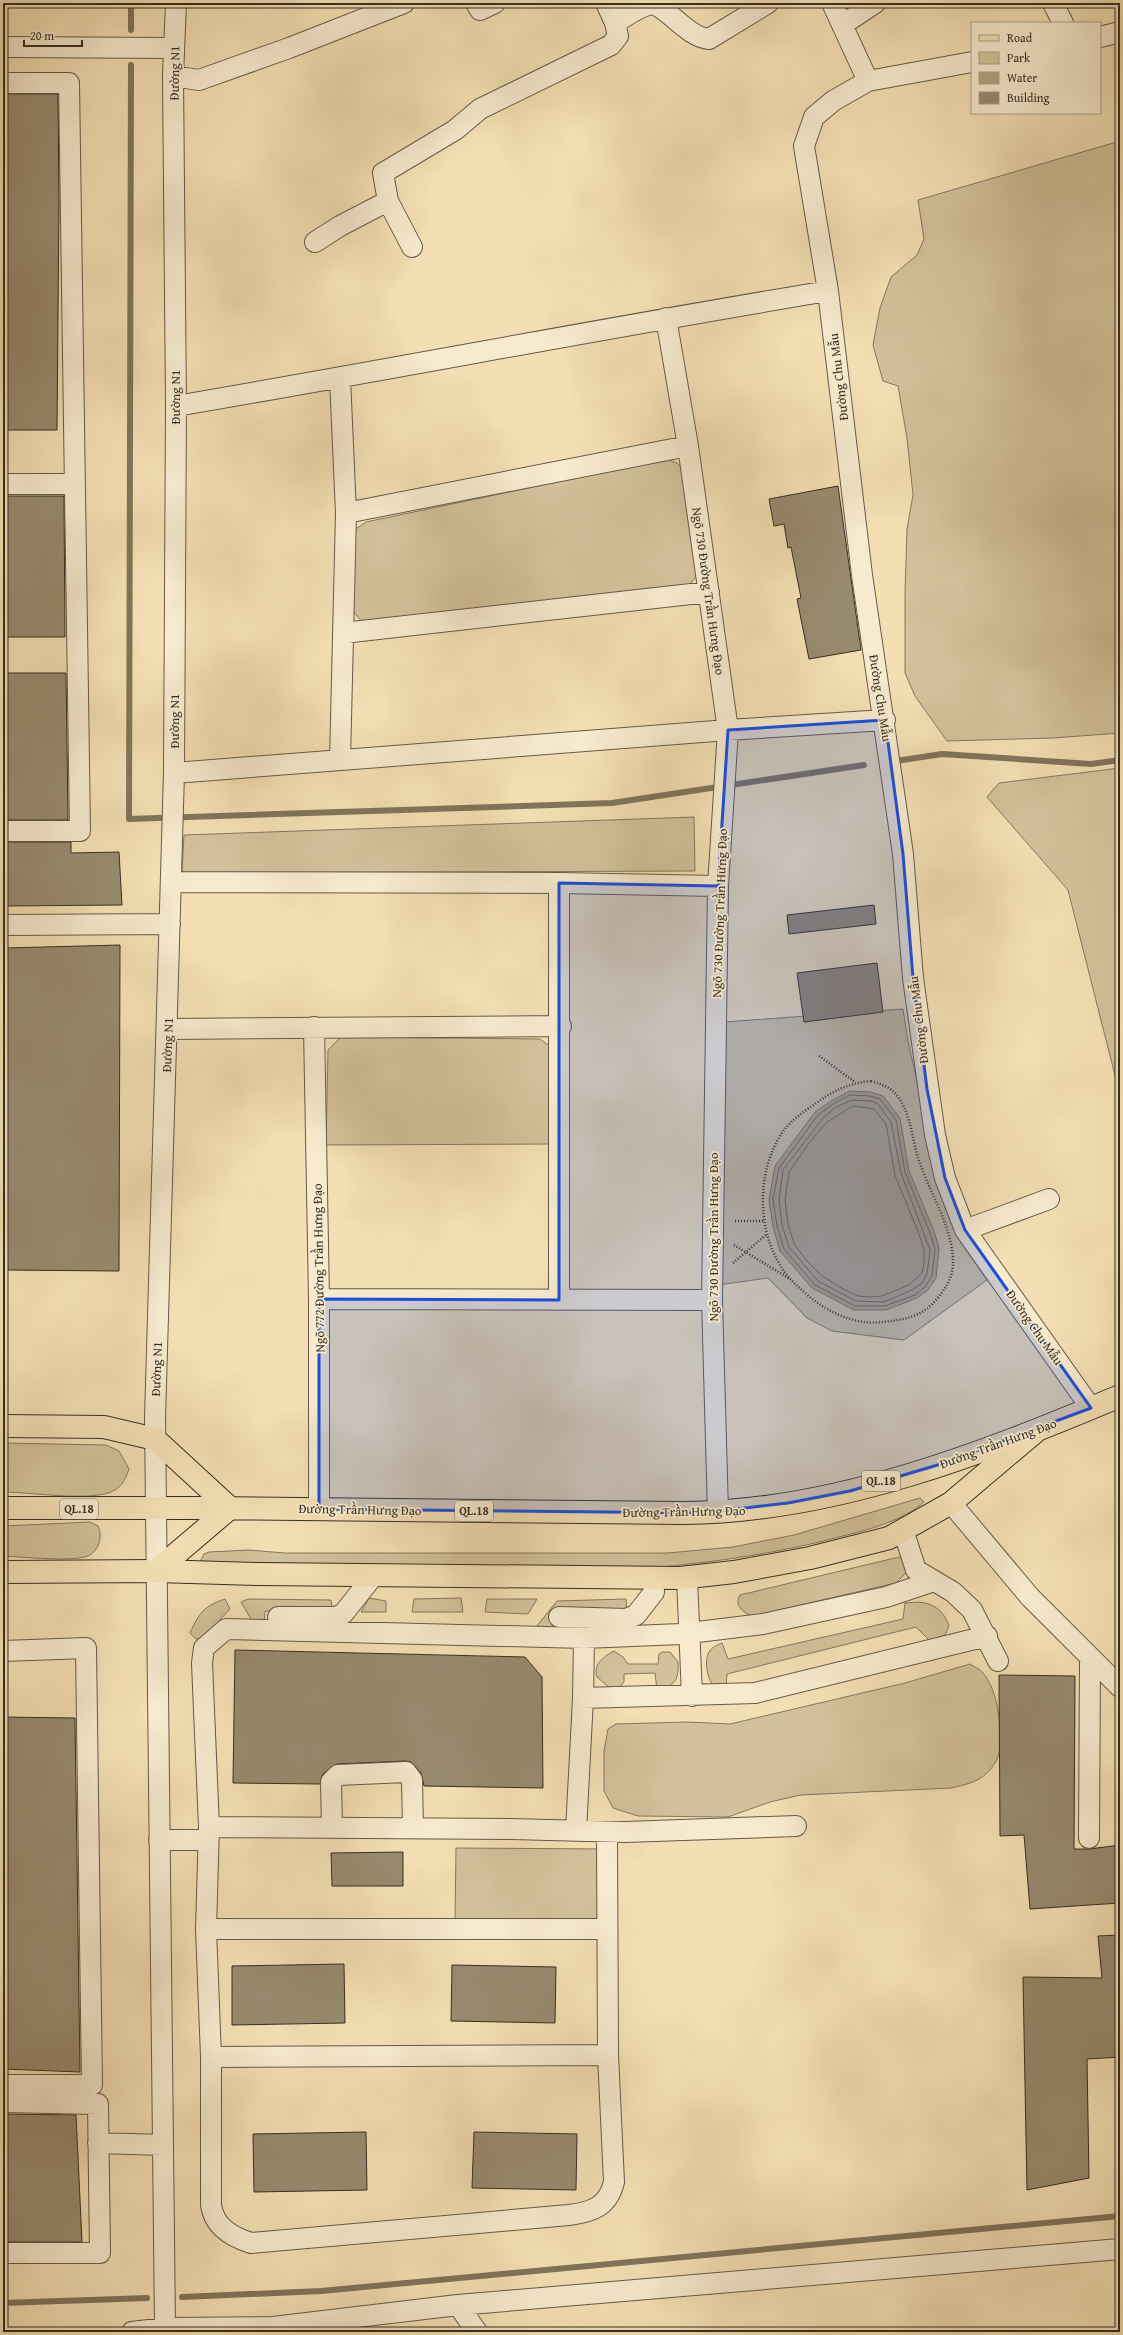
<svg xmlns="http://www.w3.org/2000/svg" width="1123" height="2335" font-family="'Gentium Book Plus',serif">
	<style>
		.green { fill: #d3c19b; stroke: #847860 }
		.water { fill: #b3a382; stroke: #81745c }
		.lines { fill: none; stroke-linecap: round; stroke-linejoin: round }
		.shore { stroke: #746853; stroke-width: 1 }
		.stream { stroke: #81745c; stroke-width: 6 }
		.building { fill: #988a6e; stroke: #362e24 }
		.minor-casing { stroke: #655a48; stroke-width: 22 }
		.major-casing { stroke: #362e24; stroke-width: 24 }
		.highway-casing { stroke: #362e24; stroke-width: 24 }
		.path { stroke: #362e24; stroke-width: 2.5; stroke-dasharray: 1 2; stroke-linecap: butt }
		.minor { stroke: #f7eace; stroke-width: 20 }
		.major { stroke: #f3dfb3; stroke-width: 22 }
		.highway { stroke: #f3dfb3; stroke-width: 22 }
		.marked { fill: #1d4ed8; fill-opacity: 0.2; stroke: #1d4ed8; stroke-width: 3; stroke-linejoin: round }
		.labels { text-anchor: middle; stroke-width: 3.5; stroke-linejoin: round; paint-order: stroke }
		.shield { fill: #f7eace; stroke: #706657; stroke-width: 1 }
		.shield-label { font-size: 12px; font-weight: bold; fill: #362e24 }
		.street-label { font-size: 13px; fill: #362e24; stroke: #f7eace }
	</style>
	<rect width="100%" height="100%" fill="#f3dfb3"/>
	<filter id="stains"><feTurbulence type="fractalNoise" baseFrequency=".005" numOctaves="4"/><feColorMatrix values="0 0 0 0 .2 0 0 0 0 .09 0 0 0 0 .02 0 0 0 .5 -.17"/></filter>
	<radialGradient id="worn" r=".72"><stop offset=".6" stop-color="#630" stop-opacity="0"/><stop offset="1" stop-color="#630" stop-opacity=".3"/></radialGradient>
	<path class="green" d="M1120,141V733L1053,738L947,741L915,696L905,673V592L907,529L913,495L907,438L898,386L883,381L873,345L880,308L891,277L917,255L924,239L918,200Z
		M669,460L677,463L685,471L701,571L689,585L362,622L353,611L350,533L366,522L657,461Z
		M1120,768V1095L1068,890L987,797L999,783Z
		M694,817L695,871L182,873L184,835Z
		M903,1009L908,1042L945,1202L958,1238L987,1280L904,1340L832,1331L807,1318L768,1278L718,1285L724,1022Z
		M341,1037L540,1039L552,1048V1144L326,1145L328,1050Z
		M3,1443L106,1445L119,1451L129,1469C126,1478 123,1486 113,1491C93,1502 29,1492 3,1492Z
		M920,1498L924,1502C903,1521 870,1529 843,1536C780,1553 716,1562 651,1568L205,1566L201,1560L204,1554L209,1552L248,1550L285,1553H668L733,1547L794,1535Z
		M90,1522L98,1526C103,1536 99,1551 88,1556C73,1562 22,1557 3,1556V1526Z
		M899,1557L902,1559L908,1571L896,1583L752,1616C742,1612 734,1605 740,1595Z
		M369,1598L386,1601V1612H361Z
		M461,1598L463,1612H412L414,1599Z
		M225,1599L230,1609L203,1638L196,1639L190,1633C199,1613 204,1606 225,1599Z
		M248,1599L331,1600L333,1611H265L264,1624L255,1626L241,1602Z
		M487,1599H537L528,1614L485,1612Z
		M626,1599L627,1613L558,1627H536L557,1601Z
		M918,1602C934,1603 944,1611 949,1626L945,1635L930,1641L916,1627L727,1674L726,1688L713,1685C707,1678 704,1660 709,1652C712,1647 717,1645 722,1643L728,1659L903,1619L905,1603Z
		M614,1651L623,1657L628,1664H658L659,1654L662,1652H670L678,1662C679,1681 675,1685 657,1690L655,1673L624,1674V1682L618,1689L610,1688L597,1677C593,1664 603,1657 614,1651Z
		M970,1664C974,1667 980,1669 983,1673C999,1692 1002,1729 999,1753C999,1758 991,1770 987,1773C977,1783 963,1785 951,1788L801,1795L770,1802L728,1817L638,1816L613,1808L604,1791V1751L608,1729L616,1724L688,1722L730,1724L905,1683Z
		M456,1848L608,1849L607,1922L455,1920Z"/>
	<path class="water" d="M850,1091L871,1092L883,1096L900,1118L909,1171L934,1231L939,1248L936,1278L928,1290L917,1298L886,1310H854L812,1288L780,1251L773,1227L769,1200L775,1166L815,1112L831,1101Z"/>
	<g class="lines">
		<path class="shore" d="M850,1095L870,1096L880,1099L896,1120L905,1172L930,1233L935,1249L932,1276L925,1287L915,1295L885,1306H855L815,1285L784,1249L777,1226L773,1199L779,1168L818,1115L833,1104Z
			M852,1100L870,1101L877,1103L891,1122L901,1173L930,1250L927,1274L922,1283L912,1290L884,1302L856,1301L818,1281L789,1247L782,1225L779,1200L783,1170L822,1119L835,1108Z
			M853,1106L874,1109L886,1124L895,1175L920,1237L924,1250V1263L922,1273L909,1285L882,1296L870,1297L858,1296L843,1289L822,1276L807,1261L794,1244L788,1224L785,1200L789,1172L809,1143L826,1123Z"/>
		<path class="stream" d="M131,30V3
			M131,65L129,819L612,803L864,765
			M896,761L942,754L1091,764L1120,760
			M182,2297L321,2291L1120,2216
			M3,2303L147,2298"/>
	</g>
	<path class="building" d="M3,94H58L59,203L57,430H3Z
		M838,486L861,650L809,659L797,599L801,598L791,547L788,548L784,524L774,526L769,499Z
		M3,496H64L65,637H3Z
		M3,673H66L68,820H3Z
		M3,842H71V853L119,852L122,905L3,906Z
		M874,905L876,924L789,934L787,915Z
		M120,945L119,1271L3,1270L5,948Z
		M877,963L883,1012L804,1022L797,973Z
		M235,1650L525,1657L542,1677L543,1788L424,1786L421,1773L411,1762L405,1761L337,1764L323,1774L320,1784L233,1783Z
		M999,1675L1075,1676L1074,1849H1089L1120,1845V1903L1030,1909L1024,1835L1000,1836Z
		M3,1717L75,1718L80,2072L3,2069Z
		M403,1852V1886H332L331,1853Z
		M1120,1935V2057L1087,2059L1089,2178L1027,2190L1023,1977L1102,1978L1098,1936Z
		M344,1964L345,2023L232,2025V1966Z
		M452,1965L556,1967L555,2023L451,2021Z
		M3,2114L76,2115L82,2242H3Z
		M366,2132L367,2190L254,2192L253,2134Z
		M474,2132L577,2134L576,2190L472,2188Z"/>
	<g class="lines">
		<g class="minor-casing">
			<path id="minor" d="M476,3L480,10L495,3
				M606,3L615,23
				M832,3L868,81
				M1053,3L1063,23
				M842,25L875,3
				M1100,37L1120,32
				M3,47L174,48
				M972,62L868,81L833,101L814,117L804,146L828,291L862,575L903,854L913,978L935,1135L945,1178L965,1230L1091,1408
				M173,76L199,80L289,48L404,3
				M3,83H69L80,831H3
				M388,201L412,247
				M315,242L340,226L388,201L383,173L455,130L480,109L611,45L618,36L615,23C625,17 637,8 648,5C664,1 685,37 709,39L768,3
				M666,318L688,446L728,730L718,886L712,1300L718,1512
				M176,406C393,369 610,327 828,291
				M3,484H75
				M346,513L688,446
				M343,633L709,592
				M340,760L346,513L340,378
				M174,773L728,730L885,720
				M171,882L559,883L718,886
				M3,925L170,924
				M314,1027L319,1299V1509
				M167,1029L561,1026
				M965,1230L1049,1199
				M319,1299L712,1300
				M559,1300V883
				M951,1503L1030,1597L1120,1687
				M903,1530L916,1570L953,1592L972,1610L998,1661
				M687,1578L692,1696
				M934,1581L886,1597L763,1624L681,1634L584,1638L583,1698L755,1693L987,1636
				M278,1617H335L343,1614L374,1575
				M559,1617L626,1619L636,1615L654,1592L653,1577
				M584,1638L226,1629L204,1648L202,1663L209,1827L206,1929L211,2057V2205C214,2227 232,2237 251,2243L569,2215C592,2212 608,2207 614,2182L608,2055L607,1832
				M3,1651L86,1648L92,2085H3
				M209,1827L511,1829L625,1832L796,1826
				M332,1828L331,1782L338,1775L406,1772L412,1780L413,1828
				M576,1831L583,1698
				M1089,1838L1090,1659
				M159,1840H208
				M206,1929H606
				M211,2057L608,2055
				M3,2102L98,2104L100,2253H3
				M98,2143L163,2145
				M458,2305L1120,2249
				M165,2328L155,1418L174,773L176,406L173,76L176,3
				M132,2332L165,2328L273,2327L458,2305L477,2332"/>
		</g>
		<g class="major-casing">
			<path id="major" d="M3,1426L104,1427L155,1439L230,1508
				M3,1572L156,1571L258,1574L680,1578L734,1572L810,1558L889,1538L951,1503L1035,1432"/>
		</g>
		<g class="highway-casing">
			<path id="highway" d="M3,1508H211L683,1513C834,1512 982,1454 1120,1396
				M156,1571L230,1508"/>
		</g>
		<path class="path" d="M819,1056L855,1082
			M871,1081C880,1084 888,1086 895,1093C913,1114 911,1142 921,1166C932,1197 951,1225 953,1259C954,1276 946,1289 935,1301C922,1317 902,1320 883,1322C855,1325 832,1314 811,1298C802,1290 793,1283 786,1274C756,1234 755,1171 784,1130C791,1121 803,1112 812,1106C831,1092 848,1083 871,1081Z
			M735,1221H764
			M734,1245L790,1279
			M733,1263L767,1234"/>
		<use href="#minor" class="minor"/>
		<use href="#major" class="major"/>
		<use href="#highway" class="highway"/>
	</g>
	<path class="marked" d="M885,720L903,854L913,978L927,1089L945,1178L965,1230L1091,1408L941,1464L850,1491L788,1503L703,1513L319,1509V1299L559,1300V883L718,886L728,730Z"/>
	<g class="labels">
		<g class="shield">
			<rect x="862" y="1471" width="38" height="20" rx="3"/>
			<rect x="60" y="1499" width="38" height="20" rx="3"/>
			<rect x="455" y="1501" width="38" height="20" rx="3"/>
		</g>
		<g class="shield-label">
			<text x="881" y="1485">QL.18</text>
			<text x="79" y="1513">QL.18</text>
			<text x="474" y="1515">QL.18</text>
		</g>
		<g class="street-label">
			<text transform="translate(174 73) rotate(-89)" y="5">Đường N1</text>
			<text transform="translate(838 377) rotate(-97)" y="5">Đường Chu Mẫu</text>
			<text transform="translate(175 397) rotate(-90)" y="5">Đường N1</text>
			<text transform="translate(709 591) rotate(82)" y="5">Ngõ 730 Đường Trần Hưng Đạo</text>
			<text transform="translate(881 698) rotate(81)" y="5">Đường Chu Mẫu</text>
			<text transform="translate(174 721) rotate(-90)" y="5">Đường N1</text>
			<text transform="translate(719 913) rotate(-88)" y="5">Ngõ 730 Đường Trần Hưng Đạo</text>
			<text transform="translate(918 1020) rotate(-97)" y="5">Đường Chu Mẫu</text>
			<text transform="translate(167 1045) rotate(-88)" y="5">Đường N1</text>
			<text transform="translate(713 1237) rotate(-90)" y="5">Ngõ 730 Đường Trần Hưng Đạo</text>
			<text transform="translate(318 1268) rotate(-91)" y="5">Ngõ 772 Đường Trần Hưng Đạo</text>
			<text transform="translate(1035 1327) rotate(55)" y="5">Đường Chu Mẫu</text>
			<text transform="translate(156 1369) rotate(-88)" y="5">Đường N1</text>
			<text transform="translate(998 1443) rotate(-20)" y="5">Đường Trần Hưng Đạo</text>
			<text transform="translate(360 1509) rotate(1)" y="5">Đường Trần Hưng Đạo</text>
			<text transform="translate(684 1511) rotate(-1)" y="5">Đường Trần Hưng Đạo</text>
		</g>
	</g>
	<rect width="1123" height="2335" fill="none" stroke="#f3dfb3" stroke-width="16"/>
	<rect x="4" y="4" width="1115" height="2327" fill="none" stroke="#362e24" stroke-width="2"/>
	<rect x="8" y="8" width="1107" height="2319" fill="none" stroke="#362e24"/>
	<rect x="971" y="22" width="130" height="92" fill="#f7eace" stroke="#aa9f8a"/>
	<rect x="979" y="35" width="20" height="6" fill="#f3dfb3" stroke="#aa9f8a"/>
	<text x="1007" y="42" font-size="12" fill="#362e24">Road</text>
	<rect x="979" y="52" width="20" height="12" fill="#d3c19b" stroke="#aa9f8a"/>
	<text x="1007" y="62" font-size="12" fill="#362e24">Park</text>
	<rect x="979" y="72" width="20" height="12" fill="#b3a382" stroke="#aa9f8a"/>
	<text x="1007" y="82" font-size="12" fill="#362e24">Water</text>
	<rect x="979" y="92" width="20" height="12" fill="#988a6e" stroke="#aa9f8a"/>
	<text x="1007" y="102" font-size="12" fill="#362e24">Building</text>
	<path d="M24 40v6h58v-6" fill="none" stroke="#362e24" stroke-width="2"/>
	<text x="30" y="40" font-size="12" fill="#362e24" stroke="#f7eace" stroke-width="3" paint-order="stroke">20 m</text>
	<rect width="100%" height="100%" filter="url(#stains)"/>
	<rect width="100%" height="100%" fill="url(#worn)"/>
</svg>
